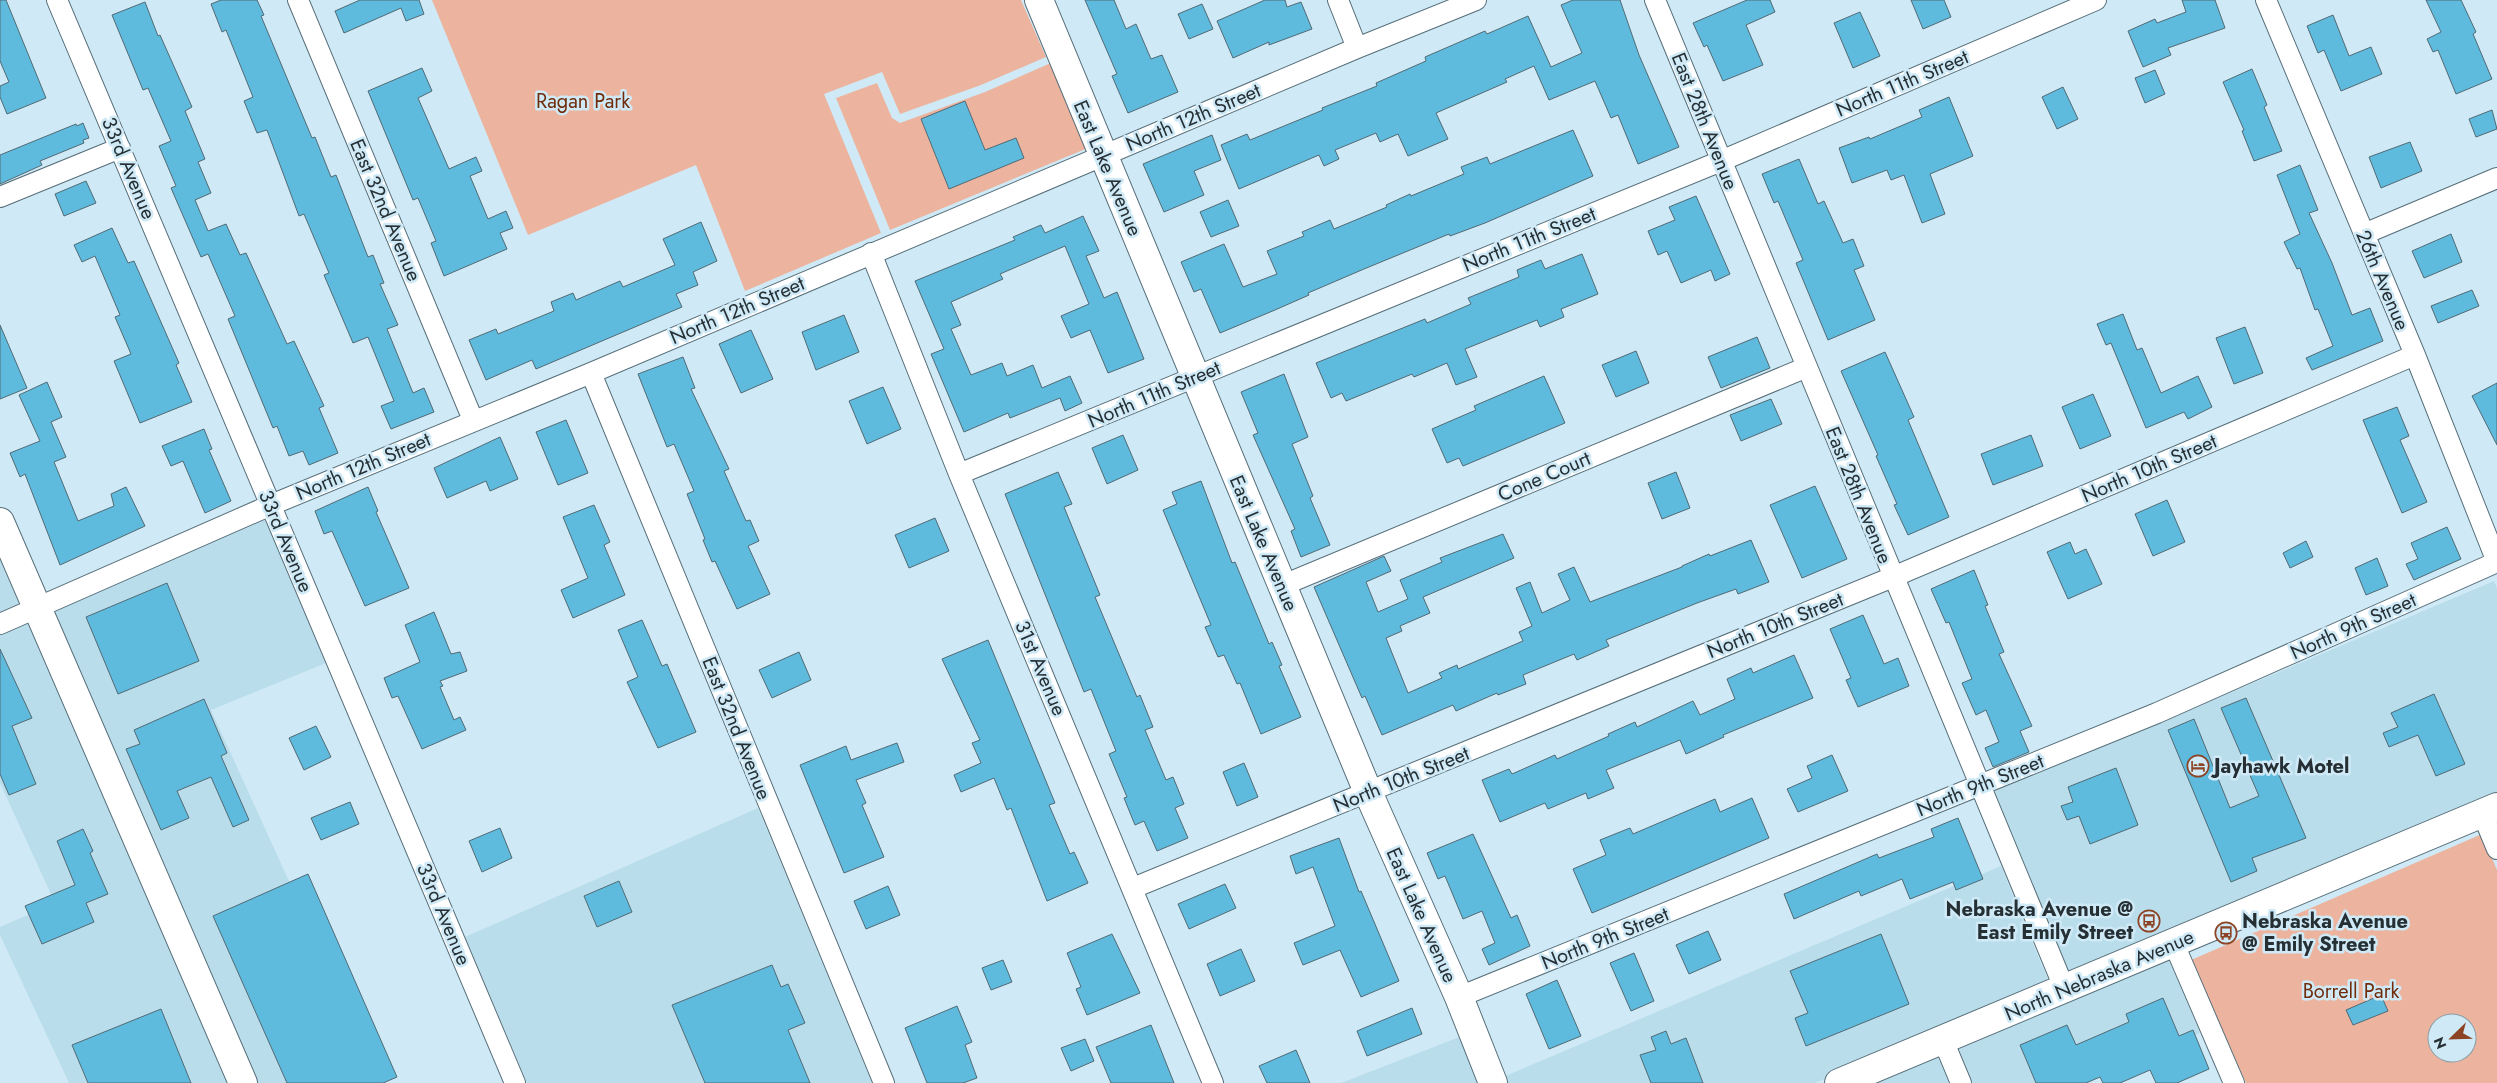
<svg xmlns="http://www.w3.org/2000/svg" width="2497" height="1083" font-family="Jost,sans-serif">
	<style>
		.built { fill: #baddeb }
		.green { fill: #ecb49e; fill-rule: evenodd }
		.building { fill: #5ebbde; stroke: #516a74 }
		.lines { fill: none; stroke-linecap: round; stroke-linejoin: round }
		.street-casing { stroke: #566e79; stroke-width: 22 }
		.secondary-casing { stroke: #566e79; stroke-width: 30 }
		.primary-casing { stroke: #566e79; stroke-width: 30 }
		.street { stroke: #fff; stroke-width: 20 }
		.secondary { stroke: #fff; stroke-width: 28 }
		.primary { stroke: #fff; stroke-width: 28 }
		.labels { text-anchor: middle; stroke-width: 5; stroke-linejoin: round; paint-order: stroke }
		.street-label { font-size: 20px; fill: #252f34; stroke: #cfeaf6 }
		.park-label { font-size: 20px; fill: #6f2b0a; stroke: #cfeaf6 }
		.poi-label { font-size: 20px; font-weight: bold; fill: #252f34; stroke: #cfeaf6; text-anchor: start }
	</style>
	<rect width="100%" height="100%" fill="#cfeaf6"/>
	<path class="built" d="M265,519L326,663L211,710L324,958L378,1083H255L50,613Z
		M0,550L22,604L0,613Z
		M2494,581L2497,588V797L2071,976L1993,790L2161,722Z
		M30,622L231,1083H69L0,935V927L55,903L0,783V634Z
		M758,808L872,1083H527L465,937Z
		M2001,866L2050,985L1815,1083H1505L1503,1077Z
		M2168,957L2200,1033L2085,1083H1973L1957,1044Z
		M1462,1036L1482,1083H1341Z
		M1936,1053L1949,1083H1865Z"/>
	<path class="green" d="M432,0H1021L1046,57L981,85L900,114L882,72L824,94L881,233L745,291L696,165L528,235Z
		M1053,62L1088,148L890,230L836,98L877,83L892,118L900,123L985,92Z
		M2482,834L2497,870V1083H2246L2191,960ZM2437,1023H2467V1053H2437Z"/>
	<path class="building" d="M0,0H6L46,98L7,114L0,97V86L9,82L0,61Z
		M221,0H257L264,15L261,16L312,138L315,137L331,177L336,175L368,257L373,255L384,283L380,284L398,325L387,329L413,393L424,388L434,412L391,429L381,406L394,401L368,337L353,343L324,275L329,273L304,214L299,216L267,130L257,133L244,101L253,97L226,30L222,32L211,4Z
		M360,0H419L424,14L406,21L401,8L344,33L335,11Z
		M1085,0H1114L1126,29L1136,24L1151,59L1162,55L1178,92L1128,113L1112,76L1117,74Z
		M1265,0H1285L1287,7L1301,2L1312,29L1269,45V42L1233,58L1217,21Z
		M1573,0H1620L1639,55L1679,147L1638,164L1618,115L1611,118L1595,81L1549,100L1534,66L1505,79L1507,82L1436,113L1448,139L1408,156L1398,134L1380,142L1376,133L1335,150L1339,159L1324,166L1319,155L1239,189L1221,145L1247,134L1250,140L1323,110L1322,108L1377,86L1376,83L1426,61L1425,57L1485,31L1487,34L1528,16L1551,67L1582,53L1561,5Z
		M1747,0H1770L1775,12L1746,25L1763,65L1723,81L1707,45L1704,47L1693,23Z
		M1911,0H1944L1951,17L1923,29Z
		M2182,0H2215L2225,28L2168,48L2171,55L2143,67L2128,31L2155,19L2157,23L2186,12Z
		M2426,0H2461L2476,32L2473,34L2492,79L2456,94L2438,50L2433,52L2427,39L2441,32Z
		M145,2L158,36L160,35L192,107L185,111L205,159L198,162L211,193L195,200L208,231L226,224L240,255L246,253L287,344L294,341L324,406L319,408L338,453L309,465L303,451L289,456L277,426L273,428L228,319L235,316L208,254L201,257L171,188L176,186L159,146L171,141L148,88L143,90L112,15Z
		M1202,4L1213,29L1189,39L1178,14Z
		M1860,12L1880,56L1853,68L1834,23Z
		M2333,15L2349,56L2371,47L2382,74L2341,91L2324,50L2318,53L2307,26Z
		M422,68L432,91L418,98L449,169L476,157L482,171L470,176L488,219L506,211L513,228L500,233L507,249L444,276L431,243L436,241L418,198L413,200L368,91Z
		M2252,69L2267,105L2264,107L2282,151L2254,161L2242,131L2244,130L2223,82Z
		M2155,70L2165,94L2145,103L2135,78Z
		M2063,87L2078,119L2057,129L2042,97Z
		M1949,97L1973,156L1930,174L1945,214L1922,223L1904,175L1891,180L1887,170L1852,183L1839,148L1869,137L1870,139L1922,117L1919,110Z
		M965,101L985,150L1016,138L1024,158L949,189L921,119Z
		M2492,110L2497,129L2476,137L2469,119Z
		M83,123L89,138L83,140L84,143L40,161L42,165L0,184V155L76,124L77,126Z
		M1573,130L1593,176L1485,223L1450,236L1449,234L1364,269L1308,293L1309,295L1275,310L1220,333L1201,289L1194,292L1181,262L1224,244L1243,287L1277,274L1267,251L1304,236L1302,232L1330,220L1334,229L1387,207L1386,205L1410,194L1411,196L1464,174L1461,167L1487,157L1490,164Z
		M1212,135L1221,160L1194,171L1204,195L1164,212L1143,164Z
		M2410,142L2422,171L2381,188L2369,157Z
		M1799,159L1818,204L1824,201L1843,243L1853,239L1864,266L1854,270L1875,320L1828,340L1796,263L1803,260L1778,201L1774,203L1762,174Z
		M2300,165L2318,210L2309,213L2332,263L2352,315L2370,308L2383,341L2312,370L2306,358L2333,346L2318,309L2315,310L2300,268L2297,269L2284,242L2300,234L2277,175Z
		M86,181L96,203L64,216L55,194Z
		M1696,196L1730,274L1715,281L1711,270L1681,283L1667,251L1658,255L1648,231L1675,220L1669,207Z
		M1228,200L1239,226L1211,237L1200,212Z
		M1083,216L1099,251L1086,256L1104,298L1117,292L1144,359L1108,373L1090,330L1071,338L1061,316L1089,304L1065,246L1000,274L1003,279L951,302L961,325L951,329L971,375L1002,363L1007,376L1033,365L1042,388L1070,376L1082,403L1065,411L1060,398L1010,418L1008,413L964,432L931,354L944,349L915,281L1015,240L1013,237L1041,225L1045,233Z
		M701,222L717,261L693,272L698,285L676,294L682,307L536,369L532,360L486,380L469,340L496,329L498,334L554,311L551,302L573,293L576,300L620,281L623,287L675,265L663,239Z
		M112,228L128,263L134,261L179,363L176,365L192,402L140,423L114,361L131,354L115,317L120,315L95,256L82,262L74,245Z
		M2451,234L2462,262L2424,278L2412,251Z
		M1582,254L1598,294L1561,309L1564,317L1540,327L1537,320L1465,349L1477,377L1456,385L1447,363L1414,377L1412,374L1346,401L1342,393L1331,398L1316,363L1425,319L1427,323L1471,304L1468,298L1519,277L1517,270L1541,260L1545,269Z
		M2472,290L2479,306L2438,323L2431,306Z
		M2123,314L2137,350L2142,348L2161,393L2198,376L2212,407L2188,419L2184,412L2146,428L2111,343L2106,345L2097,324Z
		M844,315L859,352L816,370L802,332Z
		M0,325L27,388L0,399Z
		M2245,327L2263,373L2234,384L2216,338Z
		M751,330L773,379L741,393L719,344Z
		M1757,337L1770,368L1721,388L1708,357Z
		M1636,351L1649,383L1616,397L1602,365Z
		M1885,352L1914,417L1908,420L1949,517L1908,535L1894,505L1897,504L1876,456L1878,455L1841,371Z
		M683,357L695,388L691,389L729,469L724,471L746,521L750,520L759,541L748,546L770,594L737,609L715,561L712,562L703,540L705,539L687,494L694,491L674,444L667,447L638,374Z
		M1284,374L1308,437L1292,444L1313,496L1310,498L1330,545L1301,557L1291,531L1295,529L1253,435L1258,433L1241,392Z
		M1544,376L1565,423L1463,466L1459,458L1447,463L1432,429L1476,410L1474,406Z
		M47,382L62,417L51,422L66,457L54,462L78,521L114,506L111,494L126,487L145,526L60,565L25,474L20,477L10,453L40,441L19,395Z
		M2497,383V445L2472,396Z
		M883,387L901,429L867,444L849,401Z
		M2093,394L2111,436L2080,449L2062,407Z
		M1771,399L1782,424L1741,441L1730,415Z
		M2397,407L2409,436L2400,440L2427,502L2402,513L2363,420Z
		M566,420L588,473L558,485L536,432Z
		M204,429L212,449L209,450L231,501L205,513L183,461L171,466L162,446Z
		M1123,435L1138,470L1107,484L1092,448Z
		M2031,435L2043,466L1993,485L1981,454Z
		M500,437L518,479L490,491L486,481L447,498L434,468Z
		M1058,472L1072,504L1064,507L1100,595L1095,597L1137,697L1140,695L1153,727L1145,730L1166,780L1173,777L1184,804L1175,808L1188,838L1157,851L1144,821L1135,825L1124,798L1127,797L1109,754L1116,751L1091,689L1084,692L1005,494Z
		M1676,472L1690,508L1662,519L1648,483Z
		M1201,481L1232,563L1235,562L1269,644L1272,642L1282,665L1279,666L1301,717L1261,734L1240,683L1237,684L1224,655L1218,657L1205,627L1211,625L1163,510L1177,504L1172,492Z
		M1815,486L1847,559L1802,578L1770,505Z
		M368,487L378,511L376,512L409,588L365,606L332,531L324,534L315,511Z
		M2167,500L2185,542L2153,556L2135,514Z
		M594,505L610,542L604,545L625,595L573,618L561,590L588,578L563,517Z
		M935,518L949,551L909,568L895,535Z
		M2447,527L2461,559L2414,580L2406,564L2418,559L2411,543Z
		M1503,534L1514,558L1423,597L1430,613L1400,626L1402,631L1386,638L1408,693L1442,678L1439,673L1457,665L1458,669L1523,641L1519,632L1532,626L1516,588L1530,582L1542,613L1570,600L1558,574L1574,567L1590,602L1682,567V566L1709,554L1710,556L1751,540L1769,582L1738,594L1736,589L1697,603L1606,640L1609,646L1577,660L1574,654L1523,675L1526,684L1498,695L1497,693L1456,711L1453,705L1382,735L1365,696L1362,698L1314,587L1384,556L1391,571L1366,582L1378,612L1408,599L1400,580L1442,562L1440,558Z
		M2306,541L2313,557L2290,568L2283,553Z
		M2070,542L2075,554L2086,549L2102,584L2068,599L2047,552Z
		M2377,558L2388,586L2366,595L2355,568Z
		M1974,570L1988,605L1985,606L2004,652L1999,654L2032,726L2020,731L2029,752L1993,767L1985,748L1999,742L1986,710L1976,715L1962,683L1972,679L1949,622L1946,623L1931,589Z
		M167,583L199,661L118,694L86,617Z
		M434,612L451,654L460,652L467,671L440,681L443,686L440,687L454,720L460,717L466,730L422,749L398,696L392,698L384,678L420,662L405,625Z
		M1863,615L1884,664L1898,658L1909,686L1858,707L1846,680L1851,678L1830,629Z
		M642,620L662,666L667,664L696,732L658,748L627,682L638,677L618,630Z
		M988,640L1055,803L1049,805L1070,854L1074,852L1088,883L1047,901L1011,808L1007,810L994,778L961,792L954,775L981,763L972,743L980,740L942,659Z
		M0,649L32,718L12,726L36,784L9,795L0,774Z
		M799,652L811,680L772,698L759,670Z
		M1794,655L1813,698L1723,735L1724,737L1686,754L1680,740L1606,770L1614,788L1588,799L1586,793L1548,809L1545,803L1500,822L1482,780L1509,769L1512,774L1555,755L1557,759L1609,736L1608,734L1635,722L1637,727L1693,701L1700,715L1735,699L1727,679L1751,668L1753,673Z
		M2434,694L2465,764L2436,776L2418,735L2389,747L2383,733L2398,727L2391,713Z
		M2246,698L2306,838L2252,858L2257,871L2231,882L2168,730L2194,719L2230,808L2259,796L2221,708Z
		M204,699L227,753L221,756L249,820L233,827L211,777L177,791L189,818L161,830L126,749L140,744L134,730Z
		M316,726L331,757L304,770L289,738Z
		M897,743L904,762L856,780L866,803L862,805L884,857L844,873L800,765L846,746L851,760Z
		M1832,755L1848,791L1798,812L1787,789L1812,778L1807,766Z
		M1244,763L1258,797L1237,806L1223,772Z
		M2116,768L2138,825L2090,844L2079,816L2067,820L2061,806L2073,802L2068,787Z
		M1752,798L1769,838L1592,913L1573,869L1606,855L1600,840L1630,828L1633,834L1715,799L1720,812Z
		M350,802L359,824L321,840L311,818Z
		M1958,818L1983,879L1956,890L1953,882L1910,899L1902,879L1861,896L1859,891L1794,919L1784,894L1877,854L1879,858L1934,837L1931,829Z
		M500,828L512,858L482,872L469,841Z
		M83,829L93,851L90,853L108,894L86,903L94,922L42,944L25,906L75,885L57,841Z
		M1473,834L1511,918L1517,915L1530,946L1489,965L1482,949L1495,943L1482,911L1463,919L1445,876L1438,879L1427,853Z
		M1339,838L1359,892L1361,891L1399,981L1361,997L1340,950L1303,965L1294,943L1335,926L1313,867L1296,874L1290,856Z
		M308,874L397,1077L383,1083H287L213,916Z
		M619,881L632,912L597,927L584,896Z
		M1225,884L1236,908L1189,929L1178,904Z
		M888,886L900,915L866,929L854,901Z
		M1708,931L1721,960L1689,974L1676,945Z
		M1112,934L1140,993L1087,1015L1076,989L1081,987L1067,953Z
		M1881,934L1909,1004L1806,1046L1795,1018L1808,1013L1790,971Z
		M1241,949L1255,981L1220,996L1207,964Z
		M1634,953L1654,1001L1631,1011L1610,963Z
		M1003,960L1012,982L991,990L982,968Z
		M772,965L781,987L788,984L805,1023L788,1030L810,1083H705L672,1005Z
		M1557,980L1581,1036L1549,1049L1526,994Z
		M2381,995L2388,1011L2353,1025L2346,1010Z
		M2163,998L2179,1036L2193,1030L2209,1069L2177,1083H2156L2150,1070L2120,1083H2103L2100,1077L2086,1083H2036L2020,1045L2067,1025L2076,1045L2129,1022L2126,1014Z
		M957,1006L972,1042L965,1045L977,1078L963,1083H927L905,1028Z
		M1412,1008L1422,1034L1367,1056L1357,1031Z
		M161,1009L191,1083H88L72,1045Z
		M1151,1025L1174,1083H1111L1096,1047Z
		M1666,1031L1671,1044L1686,1038L1703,1083H1651L1640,1055L1656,1050L1651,1037Z
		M1085,1039L1094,1061L1071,1071L1061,1048Z
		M1296,1050L1310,1083H1267L1259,1066Z"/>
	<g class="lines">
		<g class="street-casing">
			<path id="street" d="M57,0L515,1083
				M298,0L473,420
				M1338,0L1357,48
				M1655,0L2065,990
				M2266,0L2415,355L2497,562
				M0,197L120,148
				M2364,234L2497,178
				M871,253L959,474L1213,1083
				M591,373L884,1083
				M959,474L1721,161L2096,0
				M1281,586L1807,367
				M0,624L271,505L591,373L1357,48L1476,0
				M2482,813L2497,849
				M1133,888L1893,577L2415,355
				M2174,944L2234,1083
				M1459,997L2157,713L2497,562
				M1943,1040L1961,1083"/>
		</g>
		<g class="secondary-casing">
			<path id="secondary" d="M1039,0L1368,792L1459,997L1493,1083"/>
		</g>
		<g class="primary-casing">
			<path id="primary" d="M0,522L243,1083
				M1839,1083L2497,807"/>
		</g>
		<use href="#street" class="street"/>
		<use href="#secondary" class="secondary"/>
		<use href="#primary" class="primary"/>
	</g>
	<defs>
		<g id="hotel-ring" transform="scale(1.125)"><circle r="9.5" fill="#cfeaf6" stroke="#8c4425" stroke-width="1.5"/><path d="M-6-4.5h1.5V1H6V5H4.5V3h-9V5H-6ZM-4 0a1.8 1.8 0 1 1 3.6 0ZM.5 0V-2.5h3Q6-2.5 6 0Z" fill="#8c4425"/></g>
		<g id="bus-ring" transform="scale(1.125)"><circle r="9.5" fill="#cfeaf6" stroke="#8c4425" stroke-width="1.5"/><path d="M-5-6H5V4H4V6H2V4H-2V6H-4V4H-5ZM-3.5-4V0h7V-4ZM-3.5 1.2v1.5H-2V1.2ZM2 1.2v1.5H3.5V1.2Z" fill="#8c4425"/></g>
	</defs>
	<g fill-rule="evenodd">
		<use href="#hotel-ring" x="2198" y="766"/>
		<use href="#bus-ring" x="2149" y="921"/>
		<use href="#bus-ring" x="2226" y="933"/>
	</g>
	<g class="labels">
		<g class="street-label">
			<text transform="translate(1902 83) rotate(-23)" y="7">North 11th Street</text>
			<text transform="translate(1193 117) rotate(-23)" y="7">North 12th Street</text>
			<text transform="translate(1705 121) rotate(68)" y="7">East 28th Avenue</text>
			<text transform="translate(129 168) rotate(67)" y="7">33rd Avenue</text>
			<text transform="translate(1108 168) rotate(67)" y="7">East Lake Avenue</text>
			<text transform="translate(386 210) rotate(67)" y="7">East 32nd Avenue</text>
			<text transform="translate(1529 239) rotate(-22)" y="7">North 11th Street</text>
			<text transform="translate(2383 280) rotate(67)" y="7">26th Avenue</text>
			<text transform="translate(737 310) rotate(-23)" y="7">North 12th Street</text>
			<text transform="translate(1154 394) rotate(-23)" y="7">North 11th Street</text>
			<text transform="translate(363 466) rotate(-23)" y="7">North 12th Street</text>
			<text transform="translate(2149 468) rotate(-23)" y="7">North 10th Street</text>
			<text transform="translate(1544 476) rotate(-23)" y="7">Cone Court</text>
			<text transform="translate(1859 495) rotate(68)" y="7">East 28th Avenue</text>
			<text transform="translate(286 541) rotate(67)" y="7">33rd Avenue</text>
			<text transform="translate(1264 543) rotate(67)" y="7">East Lake Avenue</text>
			<text transform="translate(1775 625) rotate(-22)" y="7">North 10th Street</text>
			<text transform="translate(2353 626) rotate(-24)" y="7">North 9th Street</text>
			<text transform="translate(1041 668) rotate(67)" y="7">31st Avenue</text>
			<text transform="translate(737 728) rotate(68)" y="7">East 32nd Avenue</text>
			<text transform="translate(1401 779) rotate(-22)" y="7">North 10th Street</text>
			<text transform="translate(1980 785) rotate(-22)" y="7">North 9th Street</text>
			<text transform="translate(444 914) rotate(67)" y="7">33rd Avenue</text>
			<text transform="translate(1422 915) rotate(66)" y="7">East Lake Avenue</text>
			<text transform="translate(1605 938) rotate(-22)" y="7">North 9th Street</text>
			<text transform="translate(2099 975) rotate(-23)" y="7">North Nebraska Avenue</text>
		</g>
		<g class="park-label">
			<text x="583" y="108">Ragan Park</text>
			<text x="2351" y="998">Borrell Park</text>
		</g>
		<g class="poi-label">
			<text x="2214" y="773">Jayhawk Motel</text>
			<text x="2133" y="916" text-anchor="end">Nebraska Avenue @<tspan x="2133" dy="23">East Emily Street</tspan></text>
			<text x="2242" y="928">Nebraska Avenue<tspan x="2242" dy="23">@ Emily Street</tspan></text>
		</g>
	</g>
	<g transform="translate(2452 1038) rotate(247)"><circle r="24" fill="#cfeaf6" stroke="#8b9fa8"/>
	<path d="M0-4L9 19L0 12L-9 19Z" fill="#8c4425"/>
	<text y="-8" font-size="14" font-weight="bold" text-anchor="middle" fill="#252f34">N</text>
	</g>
</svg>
